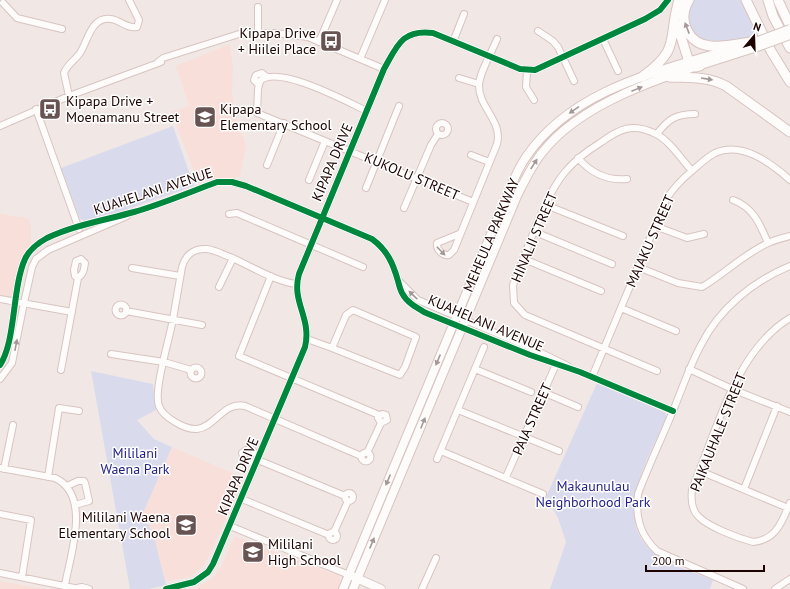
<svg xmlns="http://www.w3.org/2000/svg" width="790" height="589" font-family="'PT Sans',sans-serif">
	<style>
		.built { fill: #f8dfd9 }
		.green { fill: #d9dbed }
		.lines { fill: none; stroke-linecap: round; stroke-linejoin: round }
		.minor-casing { stroke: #d8c4c0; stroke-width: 8 }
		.major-casing { stroke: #d8c4c0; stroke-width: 10 }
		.highway-casing { stroke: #d8c4c0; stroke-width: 11 }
		.minor { stroke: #fdfcfb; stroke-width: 6 }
		.major { stroke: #fdfcfb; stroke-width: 8 }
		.highway { stroke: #fdfcfb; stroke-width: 9 }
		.major-bridge-casing { stroke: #d8c4c0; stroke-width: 10; stroke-linecap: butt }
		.major-bridge { stroke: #fdfcfb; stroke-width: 8 }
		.cycleway-casing { stroke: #fff; stroke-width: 8 }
		.cycleway { stroke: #00873e; stroke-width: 6 }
		.oneway { fill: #a39897 }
		.labels { text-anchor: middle; stroke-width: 3; stroke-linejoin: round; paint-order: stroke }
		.poi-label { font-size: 14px; fill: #1c0301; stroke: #fff; text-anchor: start }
		.street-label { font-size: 14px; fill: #1c0301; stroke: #fff }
		.park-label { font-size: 14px; fill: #211f85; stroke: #fff }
	</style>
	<rect width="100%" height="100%" fill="#f1e8e6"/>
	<path class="built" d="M230,44L233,67L232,93L237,121L246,145L240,177L198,181L171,112L189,106L176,66Z
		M0,214L28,218L31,225V250L26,257L15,302L0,299Z
		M172,447L244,478L210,554L203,566L190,577L165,581L154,537L143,513Z
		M235,536L339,576L342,584L339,589H194L211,579L220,569Z
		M0,581L44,589H0Z"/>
	<path class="green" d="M692,0H744L760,36L721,45L699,40C689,24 685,19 692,0Z
		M173,126L194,186L119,212L85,221L80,219L61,168Z
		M91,371L153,384L156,410L137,420L154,439L172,447L143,513L154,537L166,585L149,589H130Z
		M597,383L666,413V418C649,458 607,524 660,557C676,567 696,573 713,580L710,589H550L566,542L558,518L546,497Z"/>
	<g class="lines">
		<g class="minor-casing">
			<path id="minor" d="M3,3L17,18L62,29
				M538,31L553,41L558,47L574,81
				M258,33V7
				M603,39L618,71
				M319,42L337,0
				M453,42L464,14
				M360,59L385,0
				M158,62L163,58L239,34L275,33L308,37L384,69
				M527,71L526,87L534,100
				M459,78L479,84
				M259,85L254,80L256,75L262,73L267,77
				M69,96L64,73C67,65 75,60 80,53C88,41 91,16 111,19C120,20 127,29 137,27L139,20L129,0
				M36,109L79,229
				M367,111C347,102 278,64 260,81L258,89L257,113L473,202
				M436 129a6 6 0 1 1 12 0a6 6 0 1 1-12 0Z
				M0,126L69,96L161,62
				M657,134C668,119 676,114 695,114
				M471,155L489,162
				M578,158C591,173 607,181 627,179
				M267,165L284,123
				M309,180L325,141
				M366,188L399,106
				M733,200C753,207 760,224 768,243
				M546,205L623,236
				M404,208L431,145L438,134
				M229,214L237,213L363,267
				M655,226L687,238L704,234
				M535,232L612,264
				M459,234L437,243C436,250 443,256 449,255L454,250L497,144C503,121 479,108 479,86C479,73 492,52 497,39
				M524,259L601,291
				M638,267L678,283L702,287C724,274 743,255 766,244C774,240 782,238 790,236
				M132,268L180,276
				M271,276L239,356L379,415
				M399,281L418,300L529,347L568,366
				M296,284C274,281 251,266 230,257C222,254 215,250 207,249C193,248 185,256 182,267C179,285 176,302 173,319C170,337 153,391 159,406C163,417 185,430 197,429C215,427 224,401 245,406L361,456
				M219,287L233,258
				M0,299L72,312
				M115.5 310a5.5 5.5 0 1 1 11 0a5.5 5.5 0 1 1-11 0Z
				M621,308L676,331
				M353,310L416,337L405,367L400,375L332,348L346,315Z
				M126,311L202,325
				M790,318C735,351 716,433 692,489C691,498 691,509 698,516C708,527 738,538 753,542C776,540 782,522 790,503
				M307,339L332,348
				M111,354L164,362L191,370
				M0,365C16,341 12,288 25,259C29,250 38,243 47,238C74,225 106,220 134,212C162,204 190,192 217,182H232L246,186L372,239C387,250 393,263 398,281C399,285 400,289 402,293C407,303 417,308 426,313L530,355L580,372L673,411
				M190.5 373a5.5 5.5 0 1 1 11 0a5.5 5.5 0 1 1-11 0Z
				M475,369L531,392
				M689,369L732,389L790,412
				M61,370L78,278C84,274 84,269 85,263L81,259L76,261L74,270L75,276L78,278
				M657,371L525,315L514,303L513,285C527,252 543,198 565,172C575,160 587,151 600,143C619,129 633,122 656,134C670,141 681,159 692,171
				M592,377L666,200C673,188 682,179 693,170C700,164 707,157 715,153C742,141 771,163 790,180
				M0,379L12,363L24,303L32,267L36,259L48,250L127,216
				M543,392L578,407
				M458,410L559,451
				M441,451L543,494
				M361.5 457a4.5 4.5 0 1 1 9 0a4.5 4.5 0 1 1-9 0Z
				M367,453L381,423L387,420L386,415L382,414L378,418L381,423
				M437,459L484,347
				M258,460L345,496
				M256,464L244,459L242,453L246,450H251L259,456
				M0,468L55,478C92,495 70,556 65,585
				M4,469L13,425
				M700,471L788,508
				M48,477L59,408L79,411
				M506,477L557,362
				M67,486L78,481H84L85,483L89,501L75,505
				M744,489L777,406
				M345 497a4 4 0 1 1 8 0a4 4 0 1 1-8 0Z
				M242,499L329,535
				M0,514L31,520L22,577
				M230,526L349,575
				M334,532L348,501
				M329 536a4 4 0 1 1 8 0a4 4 0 1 1-8 0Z
				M0,573L79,589
				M77,588L82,587L89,589
				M166,589L194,582L208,572L213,564L305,347C312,318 291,302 299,274L384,69C397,46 402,29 433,33L520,69L535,70L645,19L660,10L668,0
				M422,589L436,558
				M743,589L657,551C640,535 635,517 638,494C648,467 661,440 672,413C682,390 689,367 701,345C719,309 753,281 790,266
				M775,589L790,579"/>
		</g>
		<g class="major-casing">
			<path id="major" d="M354,577L381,589
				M343,589L506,198C512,184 517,170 526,157C574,87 662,71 738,47
				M353,589L517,196C524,182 531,167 541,154C586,94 691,69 760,46"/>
		</g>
		<g class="highway-casing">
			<path id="highway" d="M689,0C683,10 682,20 687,30C699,57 736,43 758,41
				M746,0L771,51L790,82
				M768,0L773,16L790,48
				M778,0L790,26
				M677,24L689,62L696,67L700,66
				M642,77C682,48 667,40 679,0
				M669,77C689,78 707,76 726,86L790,132"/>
		</g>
		<use href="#minor" class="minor"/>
		<use href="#major" class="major"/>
		<use href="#highway" class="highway"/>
		<g class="major-bridge-casing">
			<path id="major-bridge" d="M758,41L790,29
				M760,46L790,35"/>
		</g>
		<use href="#major-bridge" class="major-bridge"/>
		<g class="cycleway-casing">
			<path id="cycleway" d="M0,365C16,341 12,288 25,259C29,250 38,243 47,238C74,225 106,220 134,212C162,204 190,192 217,182H232L246,186L372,239C387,250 393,263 398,281C399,285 400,289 402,293C407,303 417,308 426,313L530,355L580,372L673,411
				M166,589L194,582L208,572L213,564L305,347C312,318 291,302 299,274L384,69C397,46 402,29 433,33L520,69L535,70L645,19L660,10L668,0"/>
		</g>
		<use href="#cycleway" class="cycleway"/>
	</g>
	<defs><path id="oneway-solid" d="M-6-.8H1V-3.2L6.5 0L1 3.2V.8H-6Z"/></defs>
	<g class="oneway">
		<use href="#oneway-solid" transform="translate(687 28) rotate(-111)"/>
		<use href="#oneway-solid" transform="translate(707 79) rotate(9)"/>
		<use href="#oneway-solid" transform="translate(637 89) rotate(-22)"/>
		<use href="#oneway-solid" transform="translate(574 110) rotate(146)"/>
		<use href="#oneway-solid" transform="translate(534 164) rotate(-57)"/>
		<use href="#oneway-solid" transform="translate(441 251) rotate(46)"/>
		<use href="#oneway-solid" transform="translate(413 295) rotate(-136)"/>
		<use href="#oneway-solid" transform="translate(16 345) rotate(-79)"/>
		<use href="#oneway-solid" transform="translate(438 360) rotate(113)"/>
		<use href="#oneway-solid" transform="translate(423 423) rotate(-68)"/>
		<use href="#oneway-solid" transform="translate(388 480) rotate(113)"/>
		<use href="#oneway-solid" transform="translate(372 543) rotate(-67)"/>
	</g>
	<defs>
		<g id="bus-square" transform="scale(1.15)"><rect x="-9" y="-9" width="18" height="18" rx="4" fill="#675351" stroke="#fff"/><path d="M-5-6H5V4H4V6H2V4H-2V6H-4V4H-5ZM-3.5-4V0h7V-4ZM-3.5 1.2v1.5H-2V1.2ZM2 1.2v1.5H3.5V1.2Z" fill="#fff"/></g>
		<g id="school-square" transform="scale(1.15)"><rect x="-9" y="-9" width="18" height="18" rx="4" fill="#675351" stroke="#fff"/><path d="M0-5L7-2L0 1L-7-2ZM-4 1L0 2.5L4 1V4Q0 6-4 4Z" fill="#fff"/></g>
	</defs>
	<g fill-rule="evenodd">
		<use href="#bus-square" x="331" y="41"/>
		<use href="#bus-square" x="50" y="109"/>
		<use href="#school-square" x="205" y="117"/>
		<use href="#school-square" x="186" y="525"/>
		<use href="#school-square" x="253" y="552"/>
	</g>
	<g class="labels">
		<g class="poi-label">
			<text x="316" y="38" text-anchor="end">Kipapa Drive<tspan x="316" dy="16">+ Hiilei Place</tspan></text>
			<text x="66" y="106">Kipapa Drive +<tspan x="66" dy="16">Moenamanu Street</tspan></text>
			<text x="220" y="114">Kipapa<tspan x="220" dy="16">Elementary School</tspan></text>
			<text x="170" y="522" text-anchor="end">Mililani Waena<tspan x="170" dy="16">Elementary School</tspan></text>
			<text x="268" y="549">Mililani<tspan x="268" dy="16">High School</tspan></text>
		</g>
		<g class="street-label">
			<text transform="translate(332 162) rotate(-67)" y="5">KIPAPA DRIVE</text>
			<text transform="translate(412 176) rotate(23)" y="5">KUKOLU STREET</text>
			<text transform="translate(153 191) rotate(-18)" y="5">KUAHELANI AVENUE</text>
			<text transform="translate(491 235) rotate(-67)" y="5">MEHEULA PARKWAY</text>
			<text transform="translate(534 237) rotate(-67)" y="5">HINALII STREET</text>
			<text transform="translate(650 241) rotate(-66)" y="5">MAIAKU STREET</text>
			<text transform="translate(486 323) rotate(23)" y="5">KUAHELANI AVENUE</text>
			<text transform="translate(532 419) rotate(-66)" y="5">PAIA STREET</text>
			<text transform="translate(718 432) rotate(-68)" y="5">PAIKAUHALE STREET</text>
			<text transform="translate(238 476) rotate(-67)" y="5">KIPAPA DRIVE</text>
		</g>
		<g class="park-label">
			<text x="135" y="458">Mililani<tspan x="135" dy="16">Waena Park</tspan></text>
			<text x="593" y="491">Makaunulau<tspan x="593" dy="16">Neighborhood Park</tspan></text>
		</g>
	</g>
	<g transform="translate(754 36) rotate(19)" stroke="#ffffff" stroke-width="3" paint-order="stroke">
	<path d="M0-3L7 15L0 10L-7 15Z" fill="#1c0301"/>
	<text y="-6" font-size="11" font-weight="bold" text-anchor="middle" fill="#1c0301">N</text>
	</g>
	<path d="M646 565v6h118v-6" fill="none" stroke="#1c0301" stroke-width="2"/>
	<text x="652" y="565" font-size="12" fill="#1c0301" stroke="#ffffff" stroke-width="3" paint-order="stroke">200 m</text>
</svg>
